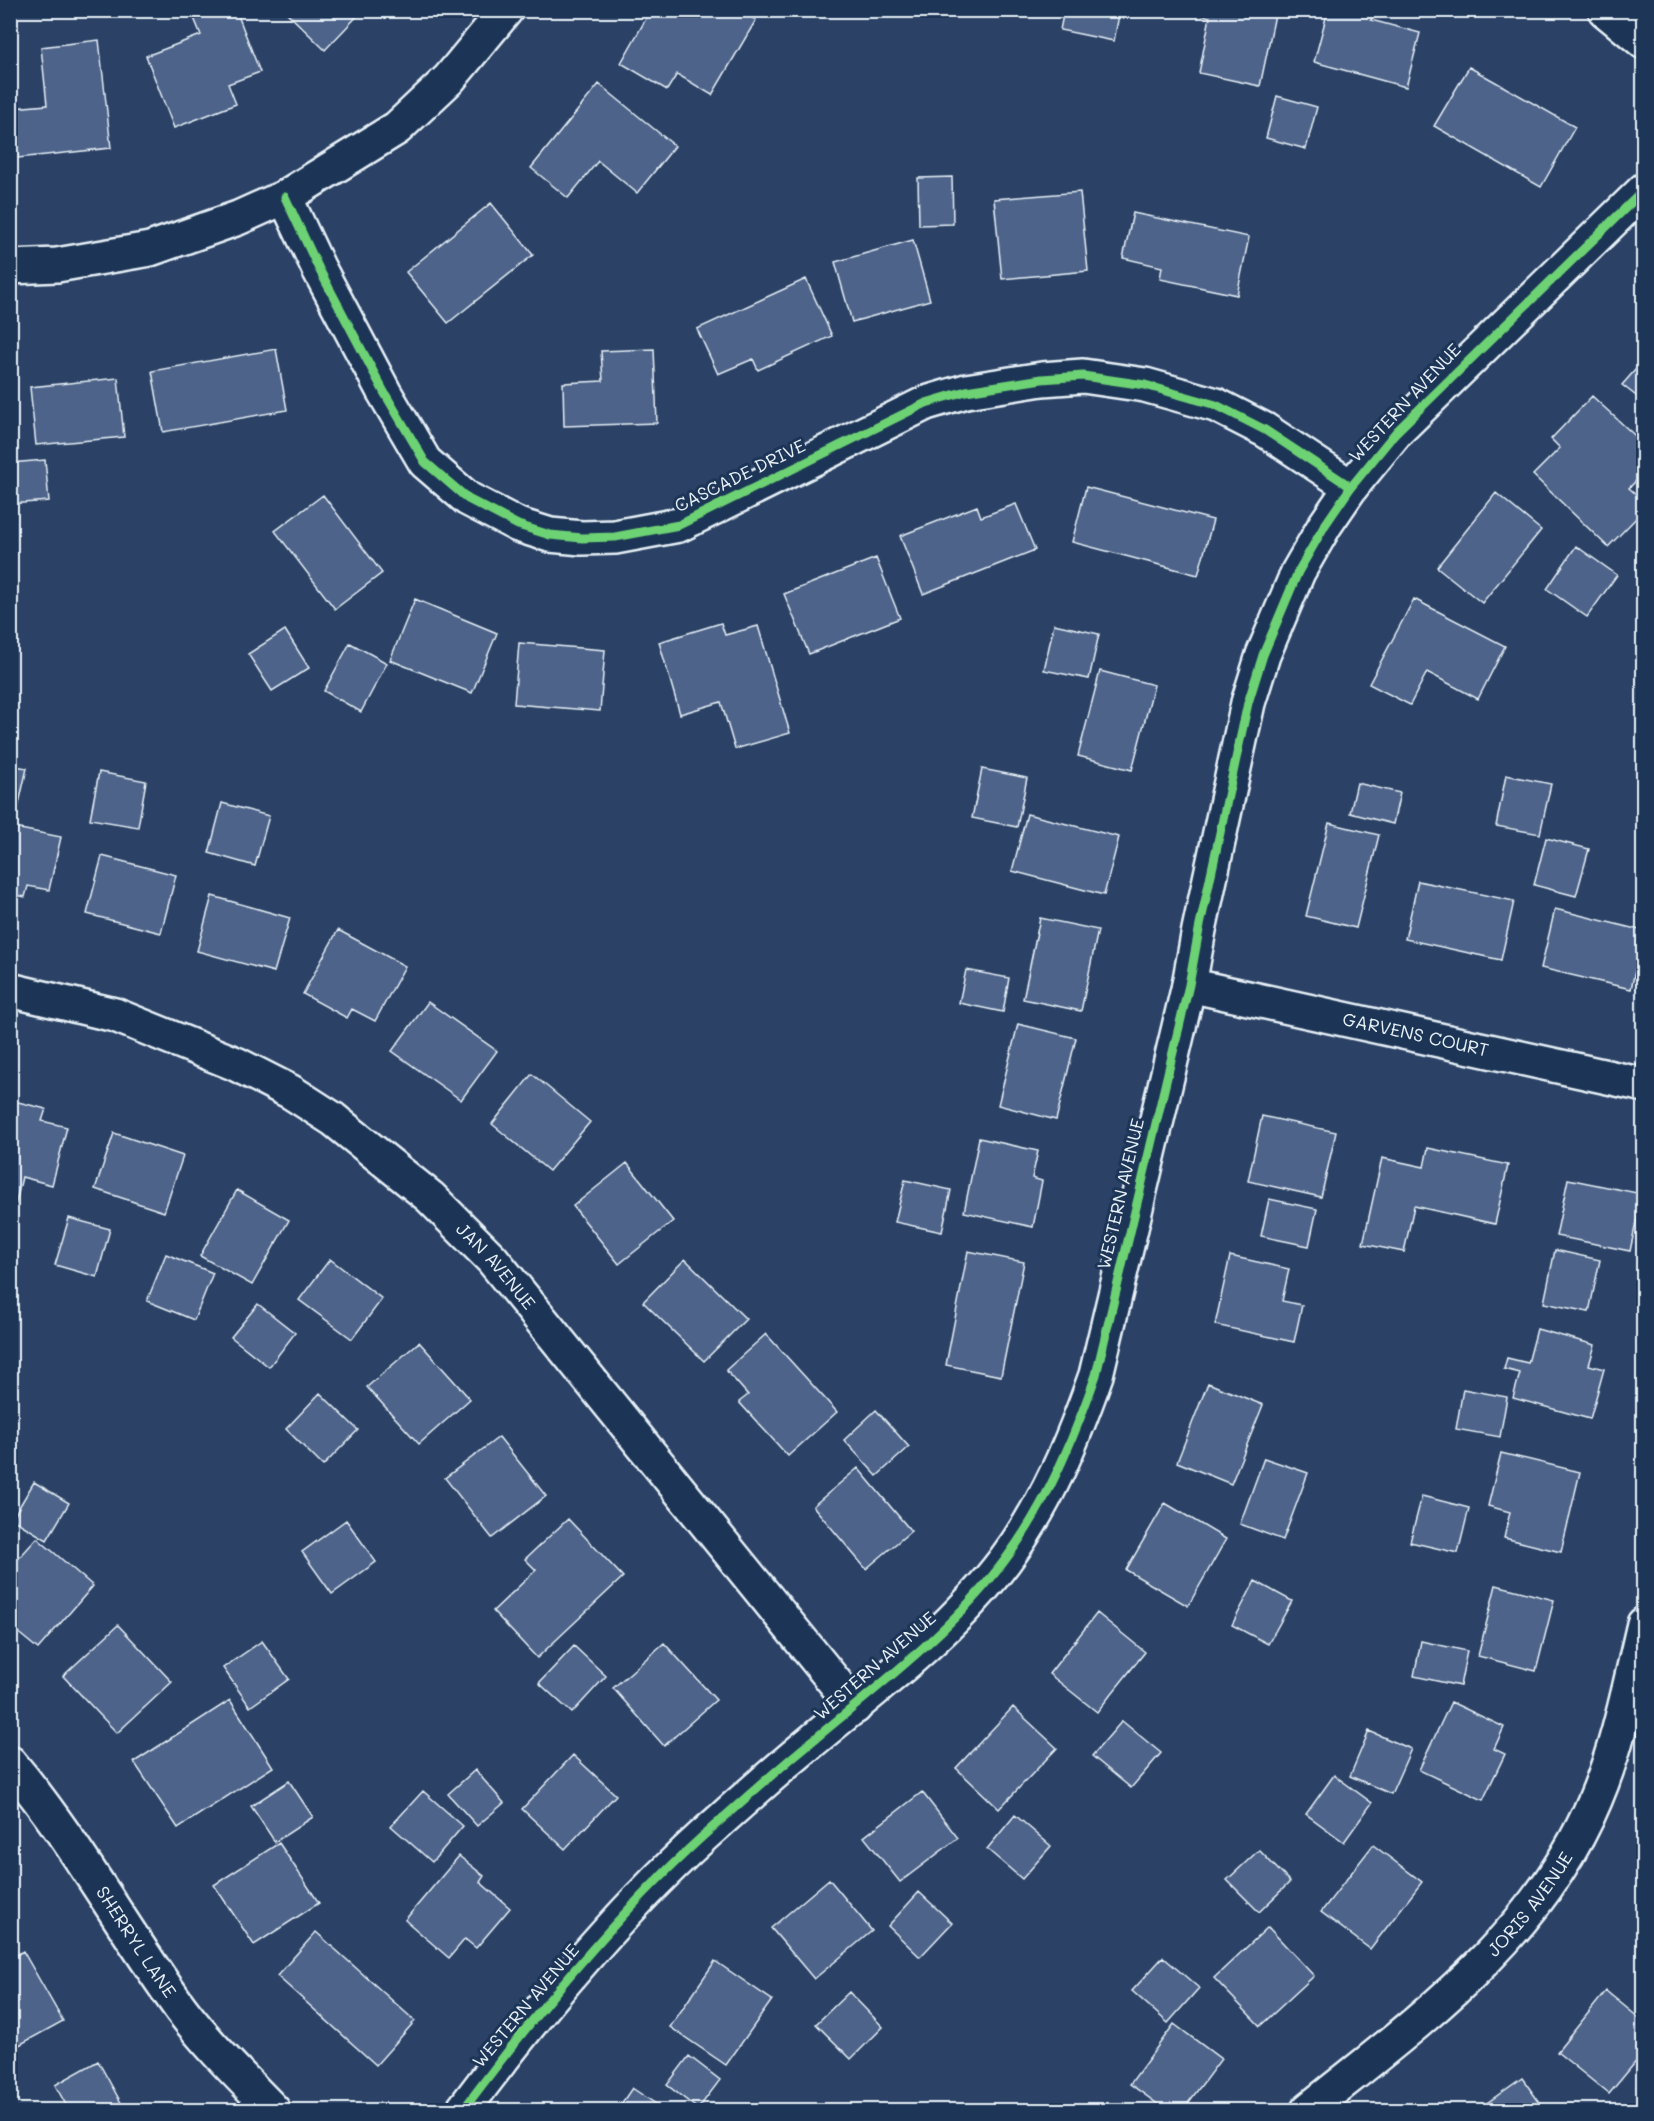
<svg xmlns="http://www.w3.org/2000/svg" width="1654" height="2121" font-family="Mali,sans-serif">
	<style>
		.building { fill: #4e648a; stroke: #e8f1f8; stroke-width: 1.5 }
		.lines { fill: none; stroke-linecap: round; stroke-linejoin: round }
		.street-casing { stroke: #e8f1f8; stroke-width: 38 }
		.secondary-casing { stroke: #e8f1f8; stroke-width: 38 }
		.street { stroke: #1d3557; stroke-width: 33 }
		.secondary { stroke: #1d3557; stroke-width: 33 }
		.cycleway-casing { stroke: #1d3557; stroke-width: 13 }
		.cycleway { stroke: #6cd273; stroke-width: 9 }
		.labels { text-anchor: middle; stroke-width: 6; stroke-linejoin: round; paint-order: stroke }
		.street-label { font-size: 18px; fill: #e8f1f8; stroke: #1d3557 }
	</style>
	<rect width="100%" height="100%" fill="#2b4266"/>
	<filter id="ink" filterUnits="userSpaceOnUse"><feTurbulence type="fractalNoise" baseFrequency=".0167" numOctaves="2"/><feDisplacementMap in="SourceGraphic" scale="12" xChannelSelector="R" yChannelSelector="G"/><feConvolveMatrix kernelMatrix="1 2 1 2 8 2 1 2 1" color-interpolation-filters="sRGB"/></filter>
	<g filter="url(#ink)">
		<path class="building" d="M198,10H236L260,72L228,84L236,104L174,128L146,56L201,35L192,13Z
			M284,10H363L325,50Z
			M651,10H739L756,20L712,95L677,74L667,90L621,63Z
			M1064,10H1120L1114,41L1060,30Z
			M1180,10H1276L1260,86L1199,73L1210,17Z
			M1328,10H1374L1371,20L1420,33L1406,87L1314,62Z
			M99,40L111,148L18,158L13,108L47,105L41,47Z
			M1469,67L1575,127L1541,187L1434,126Z
			M599,84L675,146L637,193L598,161L568,198L531,168Z
			M1277,96L1317,107L1306,149L1266,138Z
			M952,177L953,224L919,225L918,178Z
			M1080,192L1088,271L1002,279L994,199Z
			M491,203L533,255L448,323L406,272Z
			M1133,213L1249,237L1237,295L1160,279L1162,267L1123,258Z
			M913,240L930,300L852,322L835,262Z
			M806,279L832,336L758,370L753,359L718,374L697,329Z
			M276,349L287,410L163,432L152,371Z
			M654,349L657,423L564,426L563,383L603,381L601,351Z
			M1644,360V402L1622,385Z
			M118,378L124,437L36,445L30,387Z
			M1592,396L1644,444V473L1629,488L1644,501V510L1608,547L1533,475L1560,448L1551,439Z
			M45,460L49,501L10,504V463Z
			M1086,487L1213,520L1198,575L1072,542Z
			M1496,493L1541,530L1482,603L1437,567Z
			M323,495L382,573L335,609L275,531Z
			M1016,504L1035,550L923,594L900,536L977,506L981,517Z
			M1576,546L1617,575L1587,617L1547,589Z
			M876,558L900,618L809,654L784,594Z
			M415,599L497,633L472,693L390,660Z
			M1414,599L1505,646L1478,699L1427,672L1410,705L1369,684Z
			M721,623L725,635L758,626L790,733L735,749L721,702L680,714L659,642Z
			M1054,624L1099,634L1089,679L1044,670Z
			M285,630L309,668L272,691L248,654Z
			M350,643L387,663L361,712L324,691Z
			M519,643L605,650L600,711L514,704Z
			M1100,671L1154,685L1132,770L1078,756Z
			M10,765L27,768L16,817L10,816Z
			M982,769L1027,778L1017,827L972,818Z
			M99,772L146,781L138,827L90,819Z
			M1506,775L1551,784L1540,834L1496,826Z
			M1357,783L1400,793L1393,824L1350,813Z
			M222,803L269,816L255,866L209,853Z
			M1027,814L1119,837L1104,895L1012,871Z
			M1329,823L1379,835L1356,928L1306,916Z
			M10,827L61,837L49,890L28,886L25,897L10,894Z
			M1546,838L1589,849L1576,896L1534,885Z
			M102,856L176,875L161,933L87,914Z
			M1418,881L1514,901L1501,960L1405,939Z
			M212,896L290,918L274,972L197,951Z
			M1555,909L1644,931L1631,989L1541,968Z
			M1040,918L1098,930L1081,1011L1023,999Z
			M338,930L405,966L375,1021L352,1009L347,1018L303,994Z
			M966,970L1009,978L1003,1012L959,1003Z
			M428,1002L497,1051L461,1100L392,1051Z
			M1018,1024L1076,1038L1056,1120L998,1105Z
			M532,1074L590,1122L549,1171L492,1124Z
			M10,1100L46,1109L42,1121L67,1127L52,1185L22,1177L14,1211L10,1210Z
			M1262,1116L1336,1132L1321,1197L1248,1181Z
			M114,1133L183,1156L164,1212L95,1189Z
			M979,1138L1038,1151L1032,1178L1042,1181L1033,1227L964,1212Z
			M1428,1148L1508,1165L1495,1224L1414,1206L1404,1252L1363,1244L1382,1158L1424,1167Z
			M627,1163L673,1221L619,1264L573,1206Z
			M1568,1179L1642,1194L1630,1251L1556,1236Z
			M905,1180L951,1190L942,1232L895,1222Z
			M237,1190L289,1220L252,1285L200,1256Z
			M1269,1199L1317,1209L1309,1246L1261,1236Z
			M69,1218L110,1229L97,1277L55,1265Z
			M1555,1250L1600,1260L1589,1312L1544,1303Z
			M968,1251L1024,1262L1001,1376L946,1365Z
			M166,1254L213,1273L194,1320L147,1301Z
			M1230,1256L1289,1269L1282,1301L1302,1305L1294,1342L1215,1325Z
			M330,1259L382,1299L352,1339L299,1300Z
			M685,1259L746,1319L704,1361L643,1302Z
			M258,1304L295,1333L269,1367L231,1337Z
			M1537,1329L1595,1345L1589,1365L1604,1369L1590,1419L1513,1398L1520,1373L1504,1369L1507,1358L1528,1363Z
			M766,1334L837,1412L788,1456L739,1402L748,1395L726,1370Z
			M419,1342L470,1399L419,1444L367,1387Z
			M1208,1383L1263,1405L1231,1484L1177,1462Z
			M1463,1389L1507,1397L1500,1437L1456,1429Z
			M320,1393L358,1430L323,1466L286,1429Z
			M876,1410L909,1447L877,1476L844,1440Z
			M499,1437L546,1496L492,1538L445,1478Z
			M1501,1453L1580,1472L1561,1552L1504,1538L1510,1512L1488,1506Z
			M1264,1458L1308,1473L1283,1540L1240,1524Z
			M858,1468L911,1531L866,1569L813,1506Z
			M34,1482L69,1503L47,1540L12,1519Z
			M1422,1496L1469,1508L1458,1553L1410,1542Z
			M1165,1503L1226,1539L1188,1606L1126,1570Z
			M568,1519L623,1577L537,1658L493,1611L536,1570L525,1559Z
			M346,1520L376,1562L332,1594L302,1552Z
			M37,1538L93,1586L38,1649L10,1626V1568Z
			M1255,1581L1292,1601L1268,1644L1232,1625Z
			M1496,1585L1554,1600L1536,1671L1478,1656Z
			M1097,1613L1145,1652L1097,1712L1049,1674Z
			M118,1625L172,1682L117,1733L63,1676Z
			M262,1641L289,1679L250,1707L223,1668Z
			M1421,1641L1467,1651L1460,1686L1414,1676Z
			M664,1643L716,1700L664,1746L613,1688Z
			M574,1646L606,1676L572,1713L539,1683Z
			M230,1700L273,1767L178,1828L134,1762Z
			M1451,1702L1504,1727L1494,1749L1505,1754L1483,1800L1419,1770Z
			M1013,1707L1057,1748L999,1809L956,1768Z
			M1122,1721L1161,1753L1131,1788L1092,1756Z
			M1369,1731L1411,1749L1391,1794L1350,1776Z
			M573,1755L616,1795L565,1849L522,1809Z
			M475,1770L504,1803L477,1826L448,1794Z
			M1334,1775L1372,1803L1344,1842L1306,1814Z
			M289,1781L313,1817L275,1842L251,1806Z
			M423,1791L463,1826L432,1862L391,1826Z
			M922,1792L958,1838L900,1882L864,1837Z
			M1015,1815L1051,1846L1022,1879L987,1849Z
			M279,1843L319,1903L254,1945L214,1885Z
			M1373,1845L1422,1882L1370,1949L1321,1912Z
			M1259,1850L1290,1882L1259,1912L1227,1880Z
			M459,1856L484,1876L480,1882L510,1908L476,1948L465,1939L449,1958L405,1920Z
			M829,1879L872,1931L814,1979L771,1928Z
			M919,1892L952,1923L920,1957L888,1926Z
			M1268,1927L1314,1976L1260,2026L1214,1978Z
			M316,1932L415,2021L376,2065L277,1976Z
			M23,1951L63,2021L10,2050V1959Z
			M1163,1957L1199,1988L1168,2023L1132,1991Z
			M715,1961L772,2000L726,2065L670,2027Z
			M1606,1991L1644,2022V2052L1609,2094L1557,2052Z
			M849,1992L883,2027L851,2059L816,2024Z
			M1174,2024L1221,2059L1183,2110H1166L1130,2084Z
			M689,2056L720,2080L698,2109L667,2085Z
			M98,2061L125,2110H69L55,2085Z
			M1522,2078L1545,2110H1477Z
			M632,2088L665,2110H617Z"/>
		<g class="lines">
			<g class="street-casing">
				<g id="street">
					<path d="M1605,10L1644,42"/>
					<path d="M285,197L319,269L384,392L425,462L468,499L518,525L550,535L582,538L615,537L679,525L926,403L966,391L1042,379L1083,376L1145,385L1216,405L1265,430L1351,487"/>
					<path id="s1" d="M1189,985L1644,1085"/>
					<path id="s2" d="M10,990L115,1015L236,1064L291,1092L333,1119L430,1197L492,1259L855,1707"/>
					<path id="s3" d="M10,1763C75,1840 122,1928 181,2009C208,2045 242,2078 273,2110"/>
					<path d="M463,2110C535,2014 614,1917 703,1836C739,1804 774,1772 811,1742C879,1685 951,1632 1005,1560C1047,1504 1073,1440 1096,1375L1189,985L1199,930L1248,703L1263,655L1298,572L1325,525L1351,487L1396,432L1644,190"/>
					<path id="s4" d="M1308,2110C1419,2021 1538,1937 1595,1800C1619,1744 1630,1683 1644,1624"/>
				</g>
			</g>
			<g class="secondary-casing">
				<path id="secondary" d="M10,267L57,265L150,249L238,218L285,197L397,128L449,79L506,10"/>
			</g>
			<use href="#street" class="street"/>
			<use href="#secondary" class="secondary"/>
			<g class="cycleway-casing">
				<path id="cycleway" d="M285,197L319,269L384,392L425,462L468,499L518,525L550,535L582,538L615,537L679,525L926,403L966,391L1042,379L1083,376L1145,385L1216,405L1265,430L1351,487
					M463,2110C535,2014 614,1917 703,1836C739,1804 774,1772 811,1742C879,1685 951,1632 1005,1560C1047,1504 1073,1440 1096,1375L1189,985L1199,930L1248,703L1263,655L1298,572L1325,525L1351,487L1396,432L1644,190"/>
			</g>
			<use href="#cycleway" class="cycleway"/>
		</g>
	</g>
	<g class="labels">
		<g class="street-label">
			<text transform="translate(1405 403) rotate(-47)" y="6">WESTERN AVENUE</text>
			<text transform="translate(740 476) rotate(-26)" y="6">CASCADE DRIVE</text>
			<text dy="6" stroke="none"><textPath href="#s1" startOffset="232">GARVENS COURT</textPath></text>
			<text transform="translate(1121 1194) rotate(-77)" y="6">WESTERN AVENUE</text>
			<text dy="6" stroke="none"><textPath href="#s2" startOffset="570">JAN AVENUE</textPath></text>
			<text transform="translate(875 1666) rotate(-41)" y="6">WESTERN AVENUE</text>
			<text dy="6" stroke="none"><textPath href="#s4" startOffset="304">JORIS AVENUE</textPath></text>
			<text dy="6" stroke="none"><textPath href="#s3" startOffset="219">SHERRYL LANE</textPath></text>
			<text transform="translate(526 2006) rotate(-50)" y="6">WESTERN AVENUE</text>
		</g>
	</g>
	<rect width="1654" height="2121" fill="none" stroke="#1d3557" stroke-width="36"/>
	<rect x="18" y="18" width="1618" height="2085" fill="none" stroke="#e8f1f8" stroke-width="2" filter="url(#ink)"/>
</svg>
